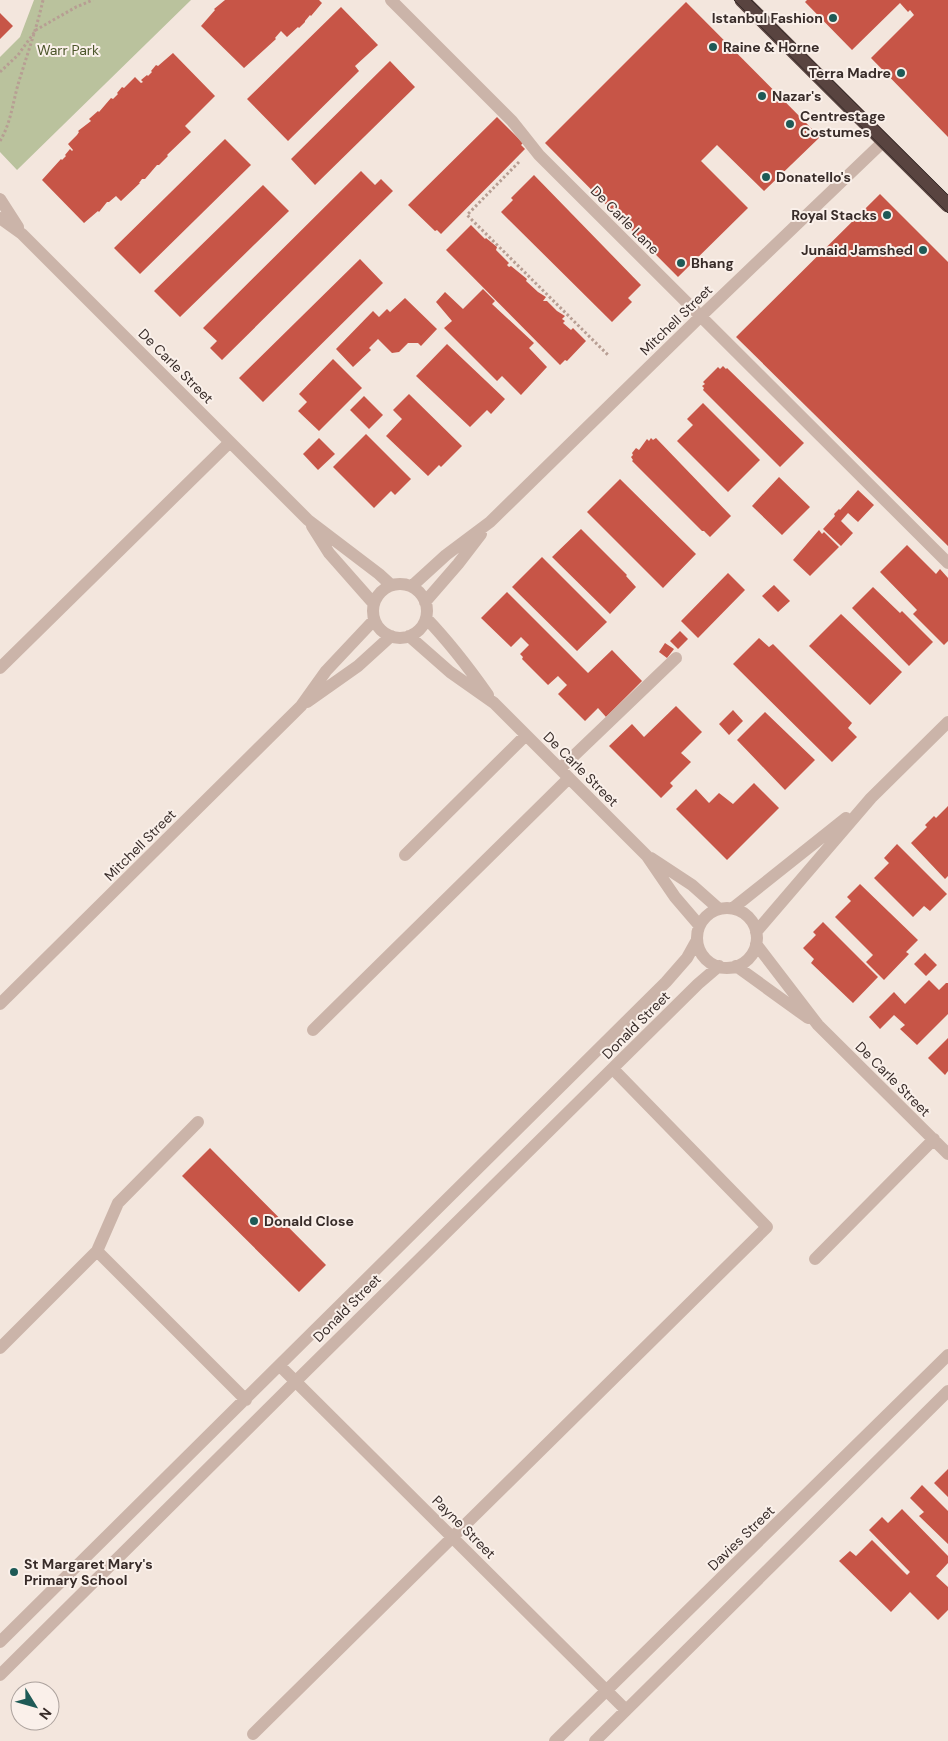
<svg xmlns="http://www.w3.org/2000/svg" width="948" height="1741" font-family="'DM Sans',sans-serif">
	<style>
		.green { fill: #bac29d }
		.building { fill: #c75547 }
		.lines { fill: none; stroke-linecap: round; stroke-linejoin: round }
		.path { stroke: #b79e93; stroke-width: 3; stroke-dasharray: 2.5 2.5; stroke-linecap: butt }
		.minor { stroke: #cbb4a9; stroke-width: 12 }
		.highway { stroke: #594440; stroke-width: 15 }
		.tram { stroke: #382c29; stroke-width: 1 }
		.poi-dot { fill: #1e5a56; stroke: #faf0ea; stroke-width: 2 }
		.labels { text-anchor: middle; stroke-width: 4; stroke-linejoin: round; paint-order: stroke }
		.poi-label { font-size: 14px; font-weight: bold; fill: #382c29; stroke: #faf0ea; text-anchor: start }
		.park-label { font-size: 14px; fill: #4d572c; stroke: #faf0ea }
		.street-label { font-size: 14px; fill: #382c29; stroke: #faf0ea }
	</style>
	<rect width="100%" height="100%" fill="#f3e6dd"/>
	<path class="green" d="M34,0H191L17,170L0,152V57L20,37Z"/>
	<path class="building" d="M225,0H319L322,3L311,16L310,15L305,21V22L299,28L298,27L287,37L281,31L275,38L276,39L244,68L201,26L215,10L214,9Z
		M807,0H948V137L871,58L914,15L910,10L908,12L900,3L852,50L805,2Z
		M686,2L820,137L764,191L717,145L701,161L748,208L678,277L545,143Z
		M341,7L378,45L355,66L359,71L288,141L247,99Z
		M0,13L13,26L0,39Z
		M173,53L215,96L185,126L191,132L167,155L168,156L159,165H157L145,179H142L139,183H140L121,201L116,196L109,202H107L99,212L98,211L84,223L42,180L61,159L62,160L66,156L65,155L70,149L72,151L73,150L68,144L77,135L79,132L78,131L91,121L89,119L98,111L99,112L111,98L113,99L118,94L117,93L122,87L124,88L135,77L141,83L143,82L141,80L147,75L148,76L152,72L151,71L156,65L158,66Z
		M390,61L415,87L315,185L291,159Z
		M497,117L523,143L521,145L525,149L441,234L437,230L435,231L408,205Z
		M225,139L251,165L140,274L114,248Z
		M361,171L375,185L381,179L393,191L222,360L210,348L217,341L203,328Z
		M534,175L641,285L628,298L632,302L612,322L501,212L513,200L511,198Z
		M263,185L289,211L180,317L154,291Z
		M880,194L948,262V546L736,337Z
		M471,225L485,239L486,238L497,247L496,250L509,263L507,265L509,267L511,266L527,279L526,281L538,292L546,297L543,301H547L557,311L565,316L562,319L565,321L563,323L571,330L573,328L586,341L567,361L565,360L560,365L446,250Z
		M360,259L383,283L263,402L239,378Z
		M483,289L495,301L492,304L534,343L529,348L547,367L521,395L502,376L497,381L444,328L452,321L436,302L445,292L463,309Z
		M405,298L437,329L421,346L418,343H408L399,352L392,353L378,339L369,348L371,350L353,367L336,349L373,311L379,317L387,309L390,312Z
		M447,344L505,399L491,414L487,410L470,427L416,376Z
		M333,359L362,388L319,431L298,411L307,402L299,394Z
		M723,366L726,369L727,368L804,443L780,467L703,390L704,388L702,386L705,384L703,382L718,367L720,369Z
		M409,394L462,446L441,467L439,465L428,476L386,436L402,419L393,410Z
		M364,396L383,415L369,429L350,410Z
		M703,403L760,460L728,492L677,441L693,425L687,419Z
		M366,434L411,479L395,495L391,491L374,508L333,467Z
		M319,438L335,454L318,470L303,454Z
		M651,438L653,440L656,438L731,516L710,537L704,531H702L632,461L633,460L631,457L633,455L632,453L636,448L639,450L647,439L649,441Z
		M779,477L810,507L782,535L752,506Z
		M620,479L696,554L663,588L587,512Z
		M858,490L874,505L858,522L848,513L841,521L853,533L841,546L823,529L835,516L834,514L839,509L840,510Z
		M581,529L627,575L626,576L636,587L610,614L552,557Z
		M819,530L822,534L824,532L839,547L810,576L793,560Z
		M907,545L936,574L940,569L948,578V641L944,645L913,614L917,610L880,572Z
		M542,557L607,622L577,651L512,587Z
		M728,573L745,590L698,638L681,621Z
		M774,585L790,601L778,612L762,596Z
		M873,587L900,613L902,611L933,642L909,666L852,608Z
		M507,592L588,673L612,650L642,681L606,717L598,708L585,721L558,694L567,685L558,676L548,685L522,659L523,657L520,654L529,645L521,637L511,647L481,618Z
		M841,614L902,672L870,705L809,646Z
		M680,631L688,639L678,649L670,641Z
		M759,638L769,647L773,644L852,723L848,728L857,737L832,762L733,664Z
		M665,643L674,649L667,658L659,652Z
		M676,706L702,732L681,753L691,762L670,783L673,786L661,798L609,746L632,724L644,737Z
		M733,710L743,721L729,735L719,724Z
		M765,712L815,760L785,790L737,740Z
		M754,783L779,808L727,860L676,809L696,789L709,803L719,793L733,804Z
		M948,806V876L945,879L911,843L927,827L925,825L934,816L936,818Z
		M897,844L947,894L930,911L924,906L913,917L874,878L889,863L884,858Z
		M860,884L918,940L906,952L909,954L884,980L866,962L873,955L835,917L851,901L847,897Z
		M823,922L878,977L853,1003L811,963L814,959L803,948L816,935L813,932Z
		M925,953L937,965L926,976L914,964Z
		M929,980L939,990L946,983H948V1014L917,1045L900,1029L905,1025L894,1015L880,1029L869,1017L894,992L905,1004Z
		M948,1038V1071L945,1075L928,1058Z
		M210,1148L326,1265L299,1292L182,1176Z
		M948,1469V1497L934,1483Z
		M922,1485L948,1511V1544L919,1516L924,1512L910,1498Z
		M902,1509L948,1556V1563L936,1576L948,1587V1610L938,1620L910,1592L891,1612L839,1561L850,1551L856,1556L872,1540L907,1575L910,1572L869,1530L882,1517L888,1523Z"/>
	<g class="lines">
		<path class="path" d="M0,72L18,55L36,30L76,7L93,0
			M0,141C12,121 13,99 20,78C28,52 37,27 43,0
			M519,162L467,215L608,355"/>
		<path class="minor" d="M391,0L512,121L539,155L948,563
			M0,199L18,227
			M0,218L22,234L308,520L379,574L391,585
			M312,526L329,553L374,604
			M373 611a27 27 0 1 1 54 0a27 27 0 1 1-54 0Z
			M412,586L446,555L490,522L700,317L884,141
			M425,602L458,564L481,534
			M426,618C449,642 469,668 488,695
			M409,636L450,672L494,703L647,856L675,897L699,925
			M0,668L230,442
			M307,702L358,666L391,636
			M560,769L676,658
			M405,855L526,735
			M651,858L692,885L719,909
			M733,908L846,818
			M697 938a30 30 0 1 1 60 0a30 30 0 1 1-60 0Z
			M756,932L871,798L948,722
			M756,944L818,1025L948,1154
			M736,966L808,1018
			M0,1004L301,706L326,671L374,620
			M313,1030L569,778
			M97,1251L118,1203L198,1122
			M815,1259L934,1139
			M0,1348L97,1251L246,1400
			M280,1366L626,1710
			M0,1642L666,982L687,958L697,940
			M0,1675L296,1381L698,984L719,966
			M253,1734L767,1227L613,1069
			M555,1741L948,1355
			M595,1741L948,1391"/>
		<path class="highway" d="M742,0L948,205"/>
		<path class="tram" d="M734,0L948,213
			M751,0L948,195"/>
	</g>
	<g class="poi-dot">
		<circle cx="833" cy="18" r="5"/>
		<circle cx="713" cy="47" r="5"/>
		<circle cx="901" cy="73" r="5"/>
		<circle cx="762" cy="96" r="5"/>
		<circle cx="790" cy="124" r="5"/>
		<circle cx="766" cy="177" r="5"/>
		<circle cx="887" cy="215" r="5"/>
		<circle cx="923" cy="250" r="5"/>
		<circle cx="681" cy="263" r="5"/>
		<circle cx="254" cy="1221" r="5"/>
		<circle cx="14" cy="1572" r="5"/>
	</g>
	<g class="labels">
		<g class="poi-label">
			<text x="823" y="23" text-anchor="end">Istanbul Fashion</text>
			<text x="723" y="52">Raine &amp; Horne</text>
			<text x="891" y="78" text-anchor="end">Terra Madre</text>
			<text x="772" y="101">Nazar's</text>
			<text x="800" y="121">Centrestage<tspan x="800" dy="16">Costumes</tspan></text>
			<text x="776" y="182">Donatello's</text>
			<text x="877" y="220" text-anchor="end">Royal Stacks</text>
			<text x="913" y="255" text-anchor="end">Junaid Jamshed</text>
			<text x="691" y="268">Bhang</text>
			<text x="264" y="1226">Donald Close</text>
			<text x="24" y="1569">St Margaret Mary's<tspan x="24" dy="16">Primary School</tspan></text>
		</g>
		<g class="park-label">
			<text x="68" y="55">Warr Park</text>
		</g>
		<g class="street-label">
			<text transform="translate(625 220) rotate(45)" y="5">De Carle Lane</text>
			<text transform="translate(676 320) rotate(-44)" y="5">Mitchell Street</text>
			<text transform="translate(176 366) rotate(45)" y="5">De Carle Street</text>
			<text transform="translate(581 769) rotate(45)" y="5">De Carle Street</text>
			<text transform="translate(140 845) rotate(-45)" y="5">Mitchell Street</text>
			<text transform="translate(636 1025) rotate(-45)" y="5">Donald Street</text>
			<text transform="translate(893 1079) rotate(45)" y="5">De Carle Street</text>
			<text transform="translate(347 1308) rotate(-45)" y="5">Donald Street</text>
			<text transform="translate(464 1527) rotate(45)" y="5">Payne Street</text>
			<text transform="translate(741 1538) rotate(-44)" y="5">Davies Street</text>
		</g>
	</g>
	<g transform="translate(35 1706) rotate(127)"><circle r="24" fill="#faf0ea" stroke="#aca29d"/>
	<path d="M0-4L9 19L0 12L-9 19Z" fill="#1e5a56"/>
	<text y="-8" font-size="14" font-weight="bold" text-anchor="middle" fill="#382c29">N</text>
	</g>
</svg>
